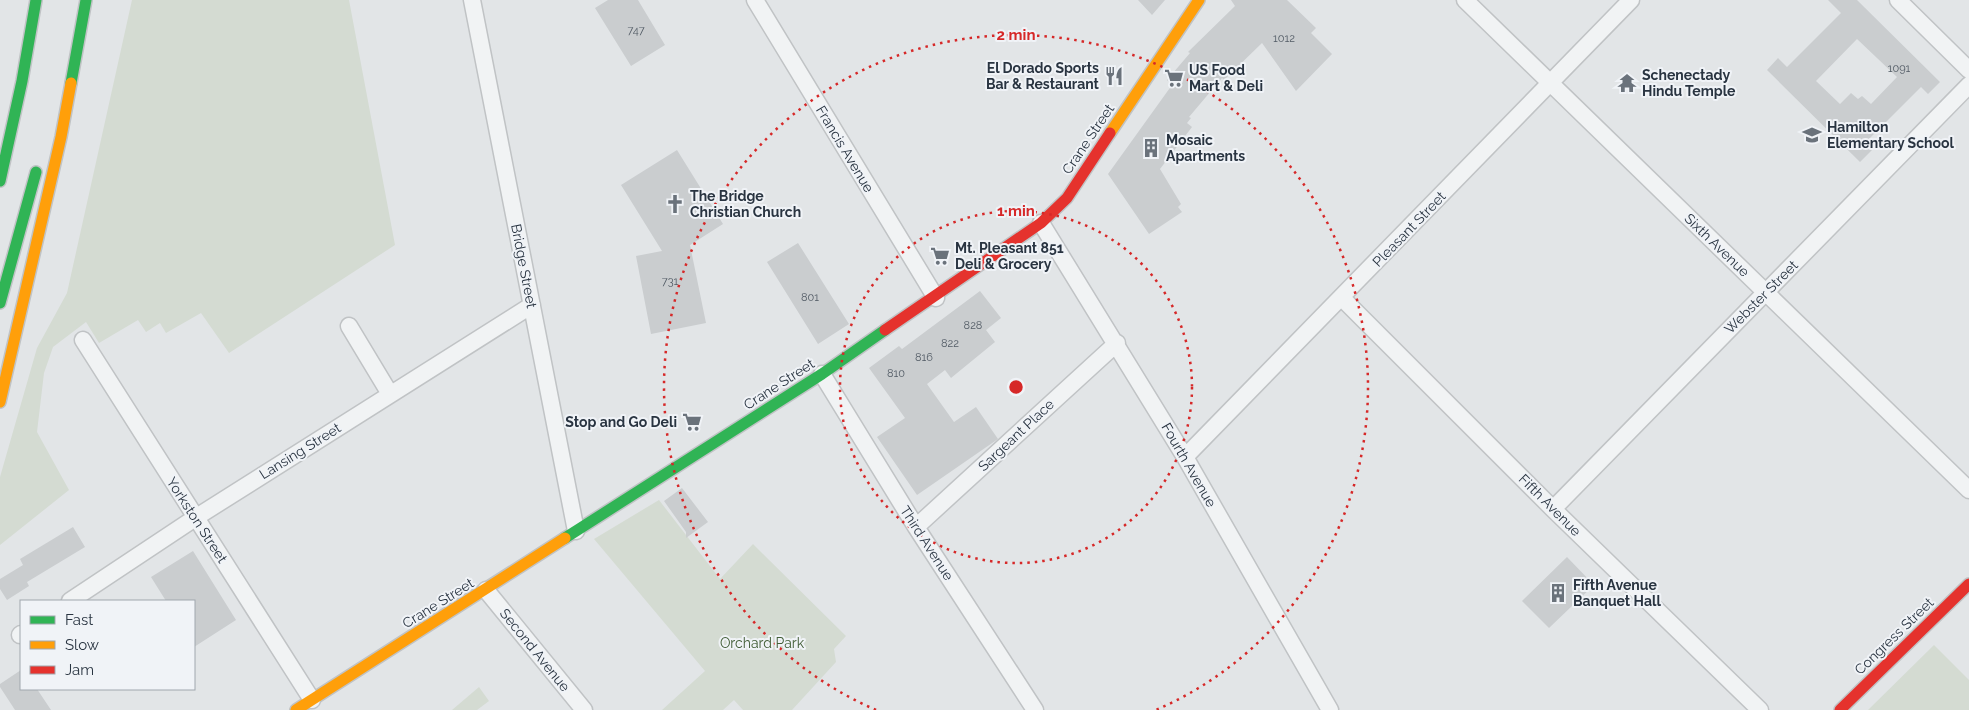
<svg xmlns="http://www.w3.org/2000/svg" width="1969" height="710" font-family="Raleway,sans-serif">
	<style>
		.green { fill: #d4dbd2 }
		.building { fill: #cacdcf; fill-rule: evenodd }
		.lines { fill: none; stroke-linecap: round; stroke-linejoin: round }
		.street-casing { stroke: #c0c3c5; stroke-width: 19 }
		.fast-casing { stroke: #c0c3c5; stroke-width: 14 }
		.slow-casing { stroke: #c0c3c5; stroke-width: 14 }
		.jam-casing { stroke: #c0c3c5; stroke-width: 14 }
		.street { stroke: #f1f3f4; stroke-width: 16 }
		.fast { stroke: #30b455; stroke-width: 11 }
		.slow { stroke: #ff9f0a; stroke-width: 11 }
		.jam { stroke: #e5322d; stroke-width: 11 }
		.ring { fill: none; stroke: #d62828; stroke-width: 2.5; stroke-dasharray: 2.5 5 }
		.labels { text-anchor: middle; stroke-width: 4; stroke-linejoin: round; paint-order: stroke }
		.number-label { font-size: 11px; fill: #525b65 }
		.poi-label { font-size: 14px; font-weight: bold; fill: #293441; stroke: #f0f3f7; text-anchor: start }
		.street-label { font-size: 14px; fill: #293441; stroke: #f0f3f7 }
		.park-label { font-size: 14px; fill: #415d36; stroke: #f0f3f7 }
		.centre { fill: #d62828; stroke: #f0f3f7; stroke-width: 2.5 }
		.ring-label { font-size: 15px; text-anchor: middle; font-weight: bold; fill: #d62828; stroke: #f0f3f7; stroke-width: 4; stroke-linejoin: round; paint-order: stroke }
	</style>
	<rect width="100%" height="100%" fill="#e2e5e7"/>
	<path class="green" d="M132,0H349L395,245L229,353L201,313L166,333L160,323L146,332L138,320L99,343L86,322L53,347L44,373L37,432L69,490L0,545V477L37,348L67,293Z
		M659,500L720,579L753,544L846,636L834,649L836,662L792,710H743L734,700L723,710H662L705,671L594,539Z
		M1934,645L1969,680V710H1868Z
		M479,687L489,701L477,710H452Z"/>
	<path class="building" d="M608,0H638L665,45L631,66L595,8Z
		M1138,0H1165L1152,15Z
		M1231,0H1287L1316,28L1311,33L1332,54L1296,91L1262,43L1224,80L1222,78L1189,117L1191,118L1187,123L1192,127L1160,169L1181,204L1178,207L1182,212L1149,234L1108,174L1172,85L1167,80L1190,53L1188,52L1235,6Z
		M1828,0H1857L1940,82L1928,94L1921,87L1865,143L1872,150L1860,162L1767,70L1778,58L1787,67L1841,13ZM1857,39L1897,77L1871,104L1862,96L1858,99L1851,93L1840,104L1816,81Z
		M677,150L723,224L690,245L706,323L651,334L636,256L662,251L621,185Z
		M798,243L849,324L818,344L767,262Z
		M980,291L1001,318L986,330L995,342L951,378L945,370L927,384L954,422L976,407L998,439L917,495L877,437L905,418L869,368L899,346L902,349Z
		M682,488L708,522L686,538V532L664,501Z
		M73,527L85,547L27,582L29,586L7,600L0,589V579L23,565L20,559Z
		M193,551L236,620L194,647V601H166L151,577Z
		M1567,557L1594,585L1549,628L1522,601Z
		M21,670V689H37L51,710H15L0,687V684Z"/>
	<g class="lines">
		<g class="street-casing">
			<path id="street" d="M472,0L576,531
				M755,0L936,298
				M1465,0L1969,490
				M1898,0L1969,70
				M1041,223L1185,457L1330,710
				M1342,298L1553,509L1760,710
				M349,326L390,394
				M83,340L312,700
				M822,374L916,527L1035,710
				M1185,457L1631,0
				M1553,509L1969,85
				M916,527L1117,343
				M486,590L584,710
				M70,601L195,518L532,305
				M20,635L21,634"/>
		</g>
		<g class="fast-casing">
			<path id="fast" d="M71,83L86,0
				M0,181L22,81L36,0
				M0,303L36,172
				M565,538L822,374L885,330"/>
		</g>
		<g class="slow-casing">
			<path id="slow" d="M1110,133L1199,0
				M0,402L61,137L71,83
				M296,710L565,538"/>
		</g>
		<g class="jam-casing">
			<path id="jam" d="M885,330L1041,223L1067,198L1110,133
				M1840,710L1969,584"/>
		</g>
		<use href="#street" class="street"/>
		<use href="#fast" class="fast"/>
		<use href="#slow" class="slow"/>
		<use href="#jam" class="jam"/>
	</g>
	<g class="ring">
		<circle cx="1016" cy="387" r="176"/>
		<path d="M876 710A352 352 0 1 1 1156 710"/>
	</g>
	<defs>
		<g id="restaurant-bare" transform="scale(1.5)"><path d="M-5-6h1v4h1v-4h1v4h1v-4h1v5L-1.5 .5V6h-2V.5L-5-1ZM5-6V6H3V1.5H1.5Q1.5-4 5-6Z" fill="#6a727b" stroke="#f0f3f7" stroke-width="2.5" paint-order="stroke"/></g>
		<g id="supermarket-bare" transform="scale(1.5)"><path d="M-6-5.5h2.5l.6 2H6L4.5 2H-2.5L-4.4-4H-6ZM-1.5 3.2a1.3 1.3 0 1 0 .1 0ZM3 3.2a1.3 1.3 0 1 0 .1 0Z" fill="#6a727b" stroke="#f0f3f7" stroke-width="2.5" paint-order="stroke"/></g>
		<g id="temple-bare" transform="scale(1.5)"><path d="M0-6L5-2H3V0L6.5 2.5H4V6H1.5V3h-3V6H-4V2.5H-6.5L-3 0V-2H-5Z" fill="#6a727b" stroke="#f0f3f7" stroke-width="2.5" paint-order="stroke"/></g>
		<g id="school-bare" transform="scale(1.5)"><path d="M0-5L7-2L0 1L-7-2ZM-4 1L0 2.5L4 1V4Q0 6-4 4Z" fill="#6a727b" stroke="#f0f3f7" stroke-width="2.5" paint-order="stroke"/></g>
		<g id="building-bare" transform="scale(1.5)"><path d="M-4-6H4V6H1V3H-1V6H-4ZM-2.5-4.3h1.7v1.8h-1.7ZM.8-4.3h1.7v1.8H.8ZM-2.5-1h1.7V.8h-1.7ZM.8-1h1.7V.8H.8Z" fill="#6a727b" stroke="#f0f3f7" stroke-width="2.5" paint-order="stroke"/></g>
		<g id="church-bare" transform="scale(1.5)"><path d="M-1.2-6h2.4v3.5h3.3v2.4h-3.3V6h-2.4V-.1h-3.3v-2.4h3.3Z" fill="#6a727b" stroke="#f0f3f7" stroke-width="2.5" paint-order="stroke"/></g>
	</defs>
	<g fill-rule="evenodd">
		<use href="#restaurant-bare" x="1114" y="76"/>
		<use href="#supermarket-bare" x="1174" y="78"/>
		<use href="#temple-bare" x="1627" y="83"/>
		<use href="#school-bare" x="1812" y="135"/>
		<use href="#building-bare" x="1151" y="148"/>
		<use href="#church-bare" x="675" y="204"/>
		<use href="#supermarket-bare" x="940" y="256"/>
		<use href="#supermarket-bare" x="692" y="422"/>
		<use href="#building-bare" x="1558" y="593"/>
	</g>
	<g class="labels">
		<g class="number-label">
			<text x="636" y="34">747</text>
			<text x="1284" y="42">1012</text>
			<text x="1899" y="72">1091</text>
			<text x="670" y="285">731</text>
			<text x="810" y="301">801</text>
			<text x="973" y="329">828</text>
			<text x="950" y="347">822</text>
			<text x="924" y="361">816</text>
			<text x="896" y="377">810</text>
		</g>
		<g class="poi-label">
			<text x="1099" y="73" text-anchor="end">El Dorado Sports<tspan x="1099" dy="16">Bar &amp; Restaurant</tspan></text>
			<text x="1189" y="75">US Food<tspan x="1189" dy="16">Mart &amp; Deli</tspan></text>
			<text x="1642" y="80">Schenectady<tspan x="1642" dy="16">Hindu Temple</tspan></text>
			<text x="1827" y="132">Hamilton<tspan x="1827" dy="16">Elementary School</tspan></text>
			<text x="1166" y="145">Mosaic<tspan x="1166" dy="16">Apartments</tspan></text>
			<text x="690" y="201">The Bridge<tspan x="690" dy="16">Christian Church</tspan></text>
			<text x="955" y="253">Mt. Pleasant 851<tspan x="955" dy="16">Deli &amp; Grocery</tspan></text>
			<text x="677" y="427" text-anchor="end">Stop and Go Deli</text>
			<text x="1573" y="590">Fifth Avenue<tspan x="1573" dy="16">Banquet Hall</tspan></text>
		</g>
		<g class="street-label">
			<text transform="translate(1088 139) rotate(-56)" y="5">Crane Street</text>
			<text transform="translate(845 149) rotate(59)" y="5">Francis Avenue</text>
			<text transform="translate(1409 229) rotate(-46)" y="5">Pleasant Street</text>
			<text transform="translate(1717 245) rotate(44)" y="5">Sixth Avenue</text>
			<text transform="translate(524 266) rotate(79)" y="5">Bridge Street</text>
			<text transform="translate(1761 297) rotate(-45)" y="5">Webster Street</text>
			<text transform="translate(779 384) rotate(-33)" y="5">Crane Street</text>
			<text transform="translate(1016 435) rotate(-43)" y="5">Sargeant Place</text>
			<text transform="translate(300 451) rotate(-32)" y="5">Lansing Street</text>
			<text transform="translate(1189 465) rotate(60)" y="5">Fourth Avenue</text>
			<text transform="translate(1550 505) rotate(45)" y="5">Fifth Avenue</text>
			<text transform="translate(197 520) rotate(57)" y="5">Yorkston Street</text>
			<text transform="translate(927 543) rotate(57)" y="5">Third Avenue</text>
			<text transform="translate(438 603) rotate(-32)" y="5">Crane Street</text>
			<text transform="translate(1894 636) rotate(-44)" y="5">Congress Street</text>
			<text transform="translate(535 650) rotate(51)" y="5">Second Avenue</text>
		</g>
		<g class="park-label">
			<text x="762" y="648">Orchard Park</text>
		</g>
	</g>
	<circle cx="1016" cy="387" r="8" class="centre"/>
	<g class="ring-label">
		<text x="1016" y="40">2 min</text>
		<text x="1016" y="216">1 min</text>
	</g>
	<rect x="20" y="600" width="175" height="90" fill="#f0f3f7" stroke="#a0a7ae"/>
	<rect x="30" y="616" width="25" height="8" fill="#30b455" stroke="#a0a7ae"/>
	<text x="65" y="625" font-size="15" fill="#293441">Fast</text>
	<rect x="30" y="641" width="25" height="8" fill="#ff9f0a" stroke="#a0a7ae"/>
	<text x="65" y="650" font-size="15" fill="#293441">Slow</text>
	<rect x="30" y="666" width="25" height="8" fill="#e5322d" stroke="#a0a7ae"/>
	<text x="65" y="675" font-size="15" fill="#293441">Jam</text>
</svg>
